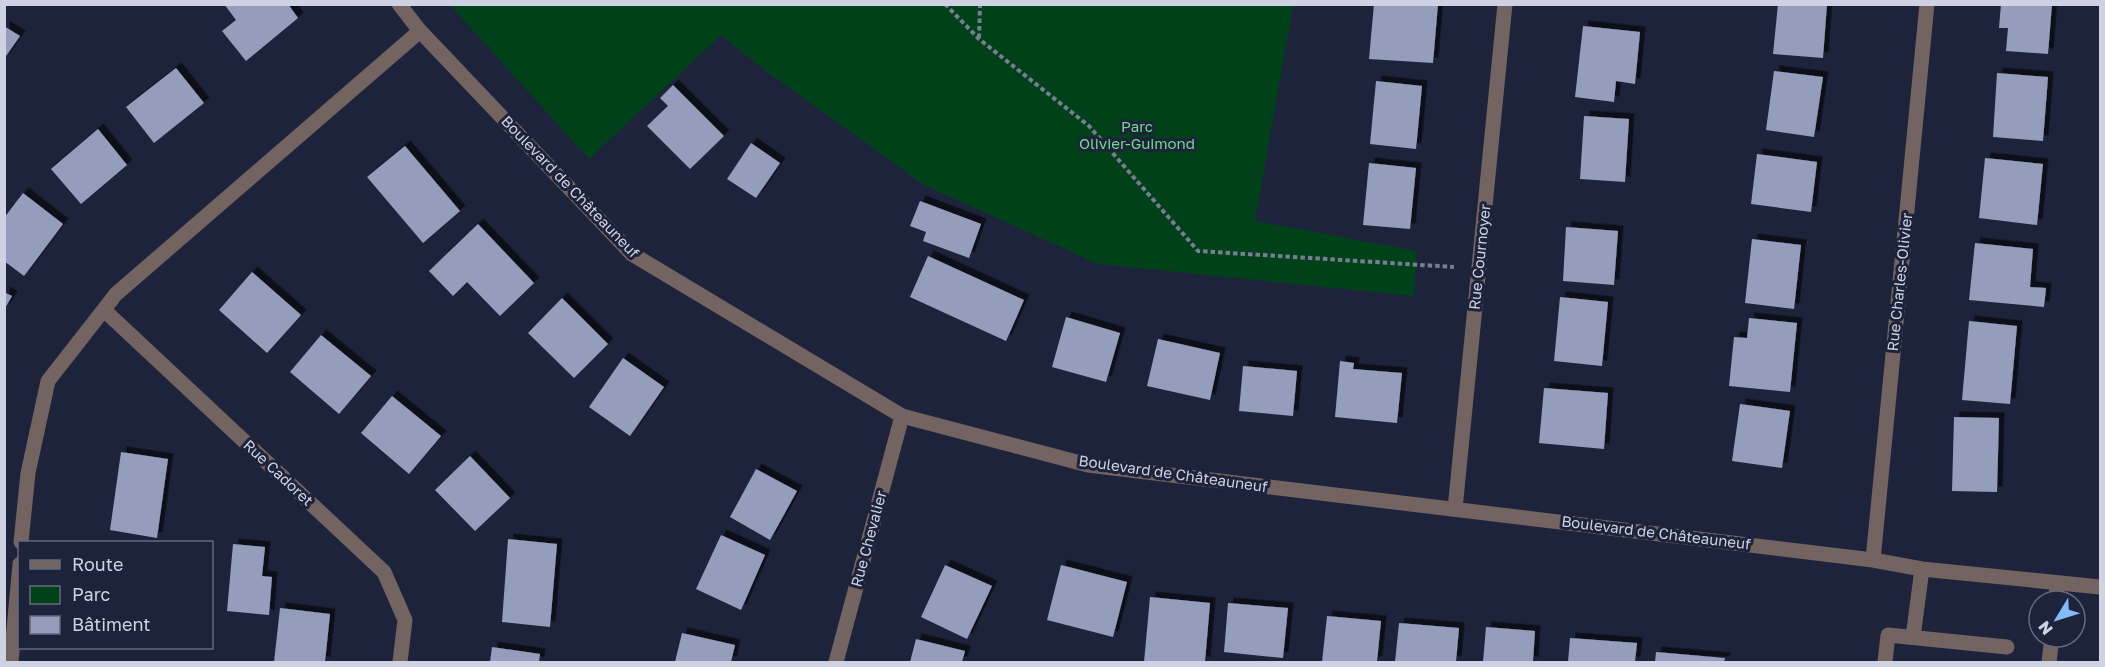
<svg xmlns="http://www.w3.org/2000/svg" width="2105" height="667" font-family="'Golos Text',sans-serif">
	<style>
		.green { fill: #004119 }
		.building { fill: #959dbc; filter: url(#shadow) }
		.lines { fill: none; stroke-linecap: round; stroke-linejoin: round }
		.path { stroke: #787d91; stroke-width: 4; stroke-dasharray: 4.5 3; stroke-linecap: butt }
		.minor { stroke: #736361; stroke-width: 15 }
		.labels { text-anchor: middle; stroke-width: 6; stroke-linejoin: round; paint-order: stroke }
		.park-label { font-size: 15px; fill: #70db8a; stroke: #1e233c }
		.street-label { font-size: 15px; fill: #ced2e3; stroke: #1e233c }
	</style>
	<defs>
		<filter id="shadow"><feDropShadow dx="5.5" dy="-5.5" stdDeviation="0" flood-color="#0009"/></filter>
	</defs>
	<rect width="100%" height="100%" fill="#1e233c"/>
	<path class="green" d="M450,5H1293L1255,221L1417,251L1414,296L1098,264L924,185L758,65L721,35L589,159Z"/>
	<path class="building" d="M224,4H288L298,18L246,61L222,31L236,20Z
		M1374,4H1438L1433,63L1369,59Z
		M1778,4H1827L1823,58L1773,54Z
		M2001,4H2052L2048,54L2006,51L2008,28H1999Z
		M4,26L20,36L4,59Z
		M1583,26L1640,32L1635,84L1616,81L1614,102L1575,97Z
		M176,68L204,103L154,143L126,107Z
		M1774,71L1823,77L1814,137L1766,130Z
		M1997,73L2048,77L2043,141L1993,137Z
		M1376,81L1422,86L1416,149L1370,144Z
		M673,85L724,136L690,169L647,126L668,106L660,98Z
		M1584,116L1629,119L1625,182L1580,179Z
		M98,129L127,165L81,204L51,169Z
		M751,143L780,163L756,198L727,179Z
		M405,146L460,211L423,243L367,177Z
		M1757,154L1817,162L1811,212L1751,204Z
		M1985,158L2043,164L2037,225L1979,218Z
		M1369,163L1416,168L1410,229L1363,225Z
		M23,193L63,224L24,276L4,261V218Z
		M920,201L981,224L969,258L923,241L926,232L910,226Z
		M478,224L534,283L500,316L467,282L453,296L429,271Z
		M1566,227L1618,231L1614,285L1563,281Z
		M1752,239L1801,245L1794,309L1745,303Z
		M1975,243L2033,249L2030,287L2046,288L2044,307L1969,300Z
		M928,256L1024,300L1006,341L910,297Z
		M252,272L301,315L267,353L219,310Z
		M4,292L12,296L4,310Z
		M1560,297L1608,302L1602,366L1554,361Z
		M562,298L608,344L574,378L528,333Z
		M1066,317L1120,333L1106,382L1052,367Z
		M1749,318L1797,323L1790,392L1729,386L1734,337L1747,338Z
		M1969,321L2017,326L2010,404L1962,400Z
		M321,335L371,376L339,414L290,372Z
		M1158,339L1220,353L1210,400L1147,386Z
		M623,358L664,387L630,436L589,407Z
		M1340,361L1354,363L1353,369L1402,373L1397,423L1335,417Z
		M1243,366L1297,371L1293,416L1239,411Z
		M1544,388L1608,393L1604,449L1539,443Z
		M392,396L441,436L409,474L361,433Z
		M1740,404L1790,411L1782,468L1732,461Z
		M1954,417L1999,418L1997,492L1952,491Z
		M121,452L168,459L157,538L110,530Z
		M470,456L510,498L475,531L435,490Z
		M756,469L797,491L770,540L730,517Z
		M721,535L765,555L741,610L696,589Z
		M508,539L557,544L550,627L502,622Z
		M233,544L265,547L262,576L272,577L269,615L227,611Z
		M945,565L992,586L967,639L921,617Z
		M1061,565L1127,582L1113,637L1047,620Z
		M1150,597L1210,603L1205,662H1144Z
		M1228,603L1288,608L1283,658L1224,652Z
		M280,608L330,614L325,662H274Z
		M1327,616L1381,621L1377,662H1322Z
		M1399,623L1459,628L1456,662H1395Z
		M1486,627L1535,631L1533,662H1483Z
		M682,633L735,645L731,662H675Z
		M1570,638L1637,643L1635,662H1568Z
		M916,639L965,651L962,662H910Z
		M492,647L540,654L539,662H490Z
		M1656,652L1725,658L1724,662H1655Z"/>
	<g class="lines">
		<path class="path" d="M945,4L979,39L1089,126L1198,251L1454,267
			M979,38L980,4"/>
		<path class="minor" d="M399,4L420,31L632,254L902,416L1088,465L1873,560L1922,569L2100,587
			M104,310L384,572L405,620L400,662
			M1455,509L1505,4
			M21,542L28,473L48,381L116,294L420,31
			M1873,560L1927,4
			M2056,601L2057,583
			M1913,637L1922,569
			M11,662L20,564
			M836,662L902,416
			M1885,662L1888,635L2007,647
			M2049,662L2052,637"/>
	</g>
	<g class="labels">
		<g class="park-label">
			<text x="1137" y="132">Parc<tspan x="1137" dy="17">Olivier-Guimond</tspan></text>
		</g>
		<g class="street-label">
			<text transform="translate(570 187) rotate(46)" y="5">Boulevard de Châteauneuf</text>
			<text transform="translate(1480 257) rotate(-84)" y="5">Rue Cournoyer</text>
			<text transform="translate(1900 282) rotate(-84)" y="5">Rue Charles-Olivier</text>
			<text transform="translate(278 473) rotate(43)" y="5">Rue Cadoret</text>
			<text transform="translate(1173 474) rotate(8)" y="5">Boulevard de Châteauneuf</text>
			<text transform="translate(1656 533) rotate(7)" y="5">Boulevard de Châteauneuf</text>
			<text transform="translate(869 539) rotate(-75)" y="5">Rue Chevalier</text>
		</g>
	</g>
	<rect width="2105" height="667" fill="none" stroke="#ced2e3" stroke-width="12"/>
	<rect x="18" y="541" width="195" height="108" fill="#1e233c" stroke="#64697f" stroke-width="1.5"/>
	<rect x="30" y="560" width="30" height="9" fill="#736361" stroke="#64697f" stroke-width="1.5"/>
	<text x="72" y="571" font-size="18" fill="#ced2e3">Route</text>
	<rect x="30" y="586" width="30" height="18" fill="#004119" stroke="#64697f" stroke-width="1.5"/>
	<text x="72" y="601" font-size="18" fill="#ced2e3">Parc</text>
	<rect x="30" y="616" width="30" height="18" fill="#959dbc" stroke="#64697f" stroke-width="1.5"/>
	<text x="72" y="631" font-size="18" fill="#ced2e3">Bâtiment</text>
	<g transform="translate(2057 619) rotate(232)"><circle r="28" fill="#1e233c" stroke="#64697f" stroke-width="1.5"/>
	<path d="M0-4.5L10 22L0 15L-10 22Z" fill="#85bbfb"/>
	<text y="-9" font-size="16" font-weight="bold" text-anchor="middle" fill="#ced2e3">N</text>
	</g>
</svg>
